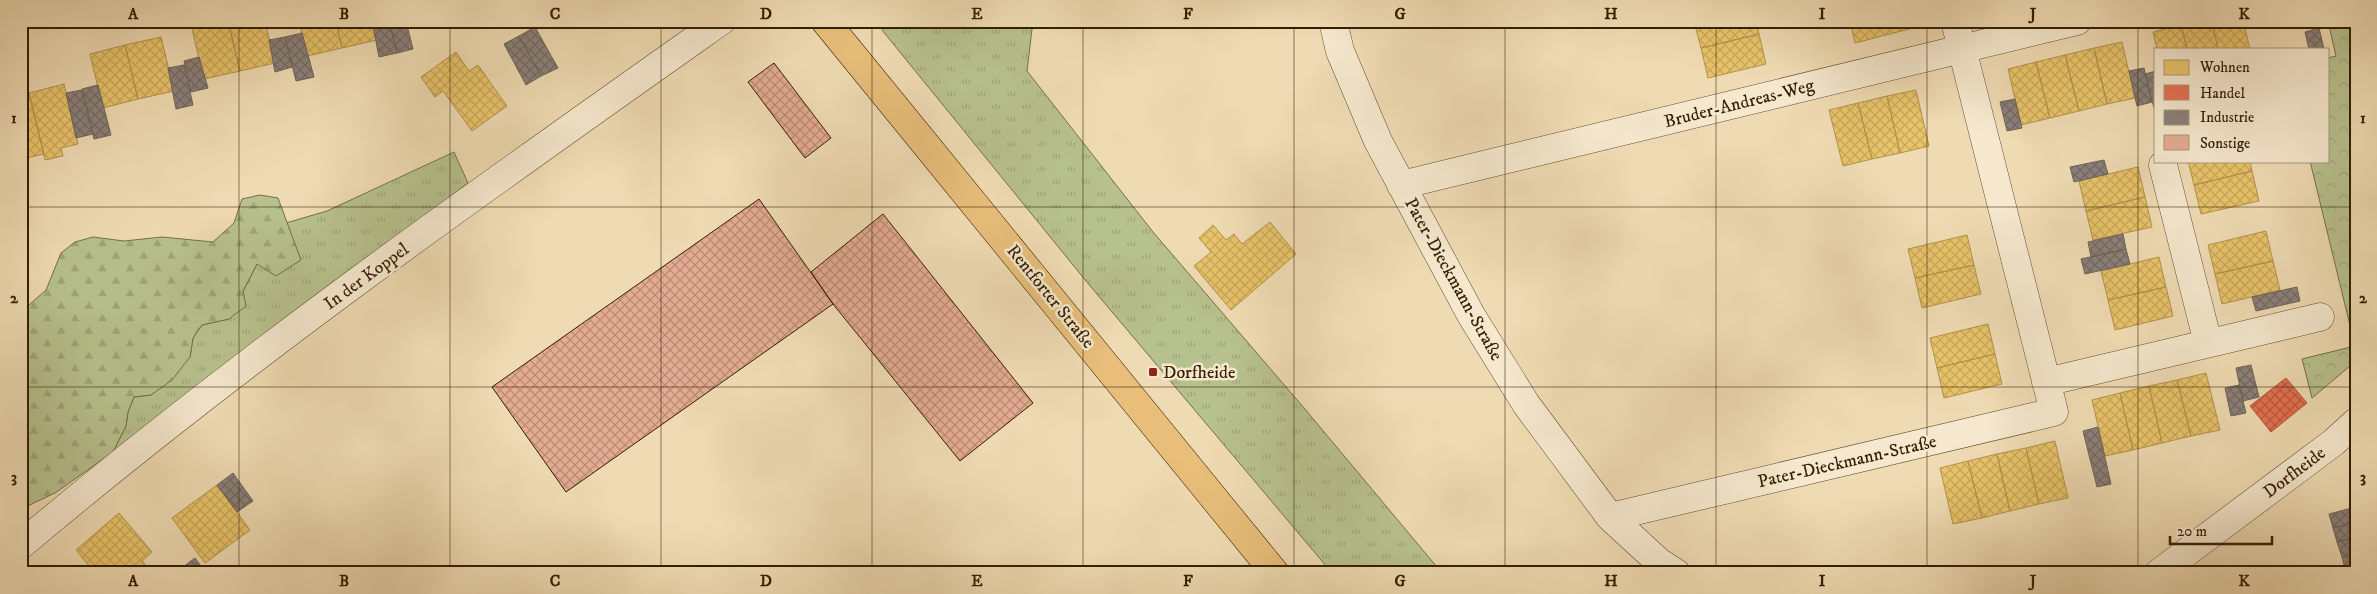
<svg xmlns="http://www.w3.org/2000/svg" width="2377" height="594" font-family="'IM FELL DW Pica',serif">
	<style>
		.grass { fill: url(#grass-tufts); stroke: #766f47 }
		.forest { fill: url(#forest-firs); stroke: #766f47 }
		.park { fill: url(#park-crowns); stroke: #766f47 }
		.homes { fill: url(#homes-cross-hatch); stroke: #b3924a }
		.shops { fill: url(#shops-cross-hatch); stroke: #b15639 }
		.industry { fill: url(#industry-cross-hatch); stroke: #706357 }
		.building { fill: url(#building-cross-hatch); stroke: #341d00 }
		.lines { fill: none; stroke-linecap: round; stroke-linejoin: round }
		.minor-casing { stroke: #634c2d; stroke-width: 29 }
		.major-casing { stroke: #341d00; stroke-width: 29 }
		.minor { stroke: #f5e8ce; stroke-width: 28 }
		.major { stroke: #e8be7a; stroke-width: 28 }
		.grid { fill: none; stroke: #341d00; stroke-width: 1; stroke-opacity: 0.55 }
		.poi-dot { fill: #8f2418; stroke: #f5e8ce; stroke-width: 2 }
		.labels { text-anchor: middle; stroke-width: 5; stroke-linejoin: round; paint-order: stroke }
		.street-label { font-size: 18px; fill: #341d00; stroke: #f5e8ce }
		.poi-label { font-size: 18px; fill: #341d00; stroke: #f5e8ce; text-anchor: start }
		.neatline { fill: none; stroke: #341d00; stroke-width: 2 }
		.grid-label { font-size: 16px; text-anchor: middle; font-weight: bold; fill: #341d00 }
	</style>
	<defs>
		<pattern id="grass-tufts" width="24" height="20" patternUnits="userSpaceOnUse" patternTransform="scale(1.25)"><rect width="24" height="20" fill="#b7c18e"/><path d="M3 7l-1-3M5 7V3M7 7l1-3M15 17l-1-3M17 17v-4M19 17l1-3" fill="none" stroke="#9ea579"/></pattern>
		<pattern id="forest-firs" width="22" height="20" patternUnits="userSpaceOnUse" patternTransform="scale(1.25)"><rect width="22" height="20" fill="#b7c18e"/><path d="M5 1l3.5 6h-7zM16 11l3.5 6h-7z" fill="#9ea579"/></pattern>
		<pattern id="park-crowns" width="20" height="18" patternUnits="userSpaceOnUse" patternTransform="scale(1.25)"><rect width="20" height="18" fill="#b7c18e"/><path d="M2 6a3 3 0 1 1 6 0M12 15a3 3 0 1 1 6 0" fill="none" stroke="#9ea579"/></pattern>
		<pattern id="homes-cross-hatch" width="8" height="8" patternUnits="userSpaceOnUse" patternTransform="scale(1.25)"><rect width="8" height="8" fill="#e9c46a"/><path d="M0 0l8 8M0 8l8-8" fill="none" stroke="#c8a85a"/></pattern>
		<pattern id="shops-cross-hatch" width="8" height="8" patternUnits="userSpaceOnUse" patternTransform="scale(1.25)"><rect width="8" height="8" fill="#e76f51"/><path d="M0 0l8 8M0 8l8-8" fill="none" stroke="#bc5b41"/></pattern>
		<pattern id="industry-cross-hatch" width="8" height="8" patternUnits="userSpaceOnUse" patternTransform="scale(1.25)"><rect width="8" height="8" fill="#8a817c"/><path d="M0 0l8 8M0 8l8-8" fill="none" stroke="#726963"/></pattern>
		<pattern id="building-cross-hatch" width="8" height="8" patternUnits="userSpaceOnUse" patternTransform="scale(1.25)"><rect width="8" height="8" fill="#e4ab92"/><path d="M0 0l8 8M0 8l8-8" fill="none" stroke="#ba8b75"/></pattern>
	</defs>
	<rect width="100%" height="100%" fill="#efdbb3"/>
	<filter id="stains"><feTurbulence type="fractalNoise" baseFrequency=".004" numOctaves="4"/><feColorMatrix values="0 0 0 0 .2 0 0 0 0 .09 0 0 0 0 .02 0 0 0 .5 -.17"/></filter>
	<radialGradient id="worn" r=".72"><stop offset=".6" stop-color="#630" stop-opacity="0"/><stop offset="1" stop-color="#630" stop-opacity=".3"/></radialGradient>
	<path class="grass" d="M887,21H1033L1027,71L1153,232L1304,408L1442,573H1332L1086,281L882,30Z
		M454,152L468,183L113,452L126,426L128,412L134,397L151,395L190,357L193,338L202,325L229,319L257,264L301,260L286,223L327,211Z"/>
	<path class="forest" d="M260,195L278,198L301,260L276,276L257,264L243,291L246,306L229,319L202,325L193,338L190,357L172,380L151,395L134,397L128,412L126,426L113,452L55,493L21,509V312L46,290L61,253L75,242L93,237L124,241L162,237L213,242L234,223L242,199Z"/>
	<path class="park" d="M2328,21H2356V361L2312,398L2302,359L2355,346L2310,161H2328V58L2336,56Z"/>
	<path class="homes" d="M207,21H228L240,71L204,79L191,25Z
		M228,21H265L275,63L240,71Z
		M299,21H336L342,48L307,56Z
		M336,21H372L377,40L342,48Z
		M406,21H433L408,28Z
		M1694,21H1756L1759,34L1701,48Z
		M1850,21H1912L1913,28L1855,43Z
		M2199,21H2212L2218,49H2187L2181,25Z
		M2212,21H2243L2250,49H2218Z
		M2181,25L2187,49H2157L2153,32Z
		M1759,34L1766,64L1708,78L1701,48Z
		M161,37L174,91L138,99L125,45Z
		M2122,42L2135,98L2107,104L2094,48Z
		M125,45L138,99L103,108L90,54Z
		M2094,48L2107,104L2079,111L2065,55Z
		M456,52L469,71L478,65L507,106L472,131L443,91L435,97L421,77Z
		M2065,55L2079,111L2050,118L2036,62Z
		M2036,62L2050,118L2021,125L2008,69Z
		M64,84L78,144L61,148L63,156L45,160L29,93Z
		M1916,90L1929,146L1900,153L1887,96Z
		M29,93L44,154L21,159V95Z
		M1887,96L1900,153L1872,159L1858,103Z
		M1858,103L1872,159L1843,166L1829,110Z
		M2188,161H2250L2252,171L2194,185Z
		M2138,167L2145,197L2086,211L2079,181Z
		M2252,171L2259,201L2201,214L2194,185Z
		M2145,197L2152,227L2093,240L2086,211Z
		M1270,222L1296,254L1231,310L1194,266L1211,252L1199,238L1213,225L1226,240L1234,234L1242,244Z
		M2266,231L2273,261L2215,274L2208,245Z
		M1967,235L1974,265L1915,278L1908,249Z
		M2159,257L2166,287L2108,300L2101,271Z
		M2273,261L2280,290L2222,304L2215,274Z
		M1974,265L1981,294L1922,308L1915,278Z
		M2166,287L2173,316L2115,330L2108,300Z
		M1988,324L1995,354L1937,368L1930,338Z
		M1995,354L2002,384L1944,398L1937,368Z
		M2206,373L2220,430L2191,436L2177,380Z
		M2177,380L2191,436L2162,443L2149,386Z
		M2149,386L2162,443L2133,450L2120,393Z
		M2120,393L2133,450L2105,456L2092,400Z
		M2055,441L2068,498L2039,504L2026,448Z
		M2026,448L2039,504L2010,511L1997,454Z
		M1997,454L2010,511L1982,518L1968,461Z
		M1968,461L1982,518L1953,524L1940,468Z
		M217,485L250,530L205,563L172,518Z
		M119,513L152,552L142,561L152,573H95L76,550Z"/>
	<path class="shops" d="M2286,378L2307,403L2271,432L2250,406Z"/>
	<path class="industry" d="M372,21H389L397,53L379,57Z
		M389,21H406L413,49L397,53Z
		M535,27L558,68L541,76L519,36Z
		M2319,28L2324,49H2309L2305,32Z
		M302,33L314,77L296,81L285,37Z
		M519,36L541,76L526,85L504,44Z
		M285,37L292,67L275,72L269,40Z
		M199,57L208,88L191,92L184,61Z
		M184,65L193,105L176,109L168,68Z
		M2144,68L2152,102L2137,106L2129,71Z
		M2156,71V108H2154L2145,74Z
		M98,85L111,135L94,139L82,89Z
		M82,90L93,134L76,138L66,93Z
		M2015,99L2022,128L2007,131L2000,102Z
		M2104,160L2108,174L2074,182L2070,167Z
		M2123,234L2126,249L2091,257L2088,242Z
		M2126,249L2130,264L2085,274L2081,259Z
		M2297,287L2300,301L2256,311L2252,297Z
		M2251,365L2259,397L2243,401L2236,368Z
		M2239,385L2246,413L2231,416L2225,388Z
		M2098,427L2111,484L2097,487L2083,431Z
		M233,473L253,501L237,512L217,485Z
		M2356,507V522L2333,528L2329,514Z
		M2356,522V537L2337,542L2333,528Z
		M2356,537V553L2342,557L2337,542Z
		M2356,553V570L2346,573L2342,557Z
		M195,558L206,573H181L179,570Z"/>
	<path class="building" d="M774,63L831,138L805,158L748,82Z
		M759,199L833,304L566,492L492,387Z
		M883,214L1033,403L960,461L833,304L811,272Z"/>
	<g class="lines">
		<g class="minor-casing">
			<path id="minor" d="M1333,21L1340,51L1378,141L1471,315L1526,404L1610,517L1659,562L1676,573
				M2163,165L2208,343
				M1401,185L2077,21
				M2046,382L2320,317
				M1610,517L2054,412L1955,21
				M21,545C244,357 483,189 721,21
				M2159,573L2334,442L2356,422"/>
		</g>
		<g class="major-casing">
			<path id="major" d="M825,21L1275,573"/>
		</g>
		<use href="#minor" class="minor"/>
		<use href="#major" class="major"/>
	</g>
	<path class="grid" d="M239,21V573M450,21V573M661,21V573M872,21V573M1083,21V573M1294,21V573M1505,21V573M1716,21V573M1927,21V573M2138,21V573M21,207H2356M21,387H2356"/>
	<rect class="poi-dot" x="1148" y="367" width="10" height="10" rx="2.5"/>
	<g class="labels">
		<g class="street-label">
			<text transform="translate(1739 103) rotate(-14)" y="6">Bruder-Andreas-Weg</text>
			<text transform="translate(366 276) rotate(-36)" y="6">In der Koppel</text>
			<text transform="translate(1454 279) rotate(61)" y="6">Pater-Dieckmann-Straße</text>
			<text transform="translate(1051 296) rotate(51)" y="6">Rentforter Straße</text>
			<text transform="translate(1847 461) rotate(-13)" y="6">Pater-Dieckmann-Straße</text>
			<text transform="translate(2294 472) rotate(-37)" y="6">Dorfheide</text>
		</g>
		<g class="poi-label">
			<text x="1163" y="378">Dorfheide</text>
		</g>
	</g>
	<rect width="2377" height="594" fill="none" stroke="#efdbb3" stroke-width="55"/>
	<rect x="2154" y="48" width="175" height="115" fill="#f5e8ce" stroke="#a8977c"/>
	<rect x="2164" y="60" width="25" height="15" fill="#e9c46a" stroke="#a8977c"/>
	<text x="2200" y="72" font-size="15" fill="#341d00">Wohnen</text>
	<rect x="2164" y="85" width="25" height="15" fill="#e76f51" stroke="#a8977c"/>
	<text x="2200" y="98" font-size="15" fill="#341d00">Handel</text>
	<rect x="2164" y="110" width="25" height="15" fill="#8a817c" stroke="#a8977c"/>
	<text x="2200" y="122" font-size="15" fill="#341d00">Industrie</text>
	<rect x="2164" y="135" width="25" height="15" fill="#e4ab92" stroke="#a8977c"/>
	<text x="2200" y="148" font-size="15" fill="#341d00">Sonstige</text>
	<path d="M2170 536v8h102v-8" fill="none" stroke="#341d00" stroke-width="2.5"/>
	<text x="2177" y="536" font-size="15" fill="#341d00" stroke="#f5e8ce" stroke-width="4" paint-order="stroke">20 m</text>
	<rect x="28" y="28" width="2322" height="538" class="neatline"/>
	<g class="grid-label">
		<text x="133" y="19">A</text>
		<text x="344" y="19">B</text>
		<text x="555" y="19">C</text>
		<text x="766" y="19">D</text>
		<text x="977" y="19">E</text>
		<text x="1188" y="19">F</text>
		<text x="1400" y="19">G</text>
		<text x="1611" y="19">H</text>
		<text x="1822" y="19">I</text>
		<text x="2033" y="19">J</text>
		<text x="2244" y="19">K</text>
		<text x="14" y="123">1</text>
		<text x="2363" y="123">1</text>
		<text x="14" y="303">2</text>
		<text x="2363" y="303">2</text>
		<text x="14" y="482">3</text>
		<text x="2363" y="482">3</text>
		<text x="133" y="586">A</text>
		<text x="344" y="586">B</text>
		<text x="555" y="586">C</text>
		<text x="766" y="586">D</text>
		<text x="977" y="586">E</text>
		<text x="1188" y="586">F</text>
		<text x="1400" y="586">G</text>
		<text x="1611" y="586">H</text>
		<text x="1822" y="586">I</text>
		<text x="2033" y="586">J</text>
		<text x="2244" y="586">K</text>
	</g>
	<rect width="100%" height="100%" filter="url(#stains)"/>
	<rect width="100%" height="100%" fill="url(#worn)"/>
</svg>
